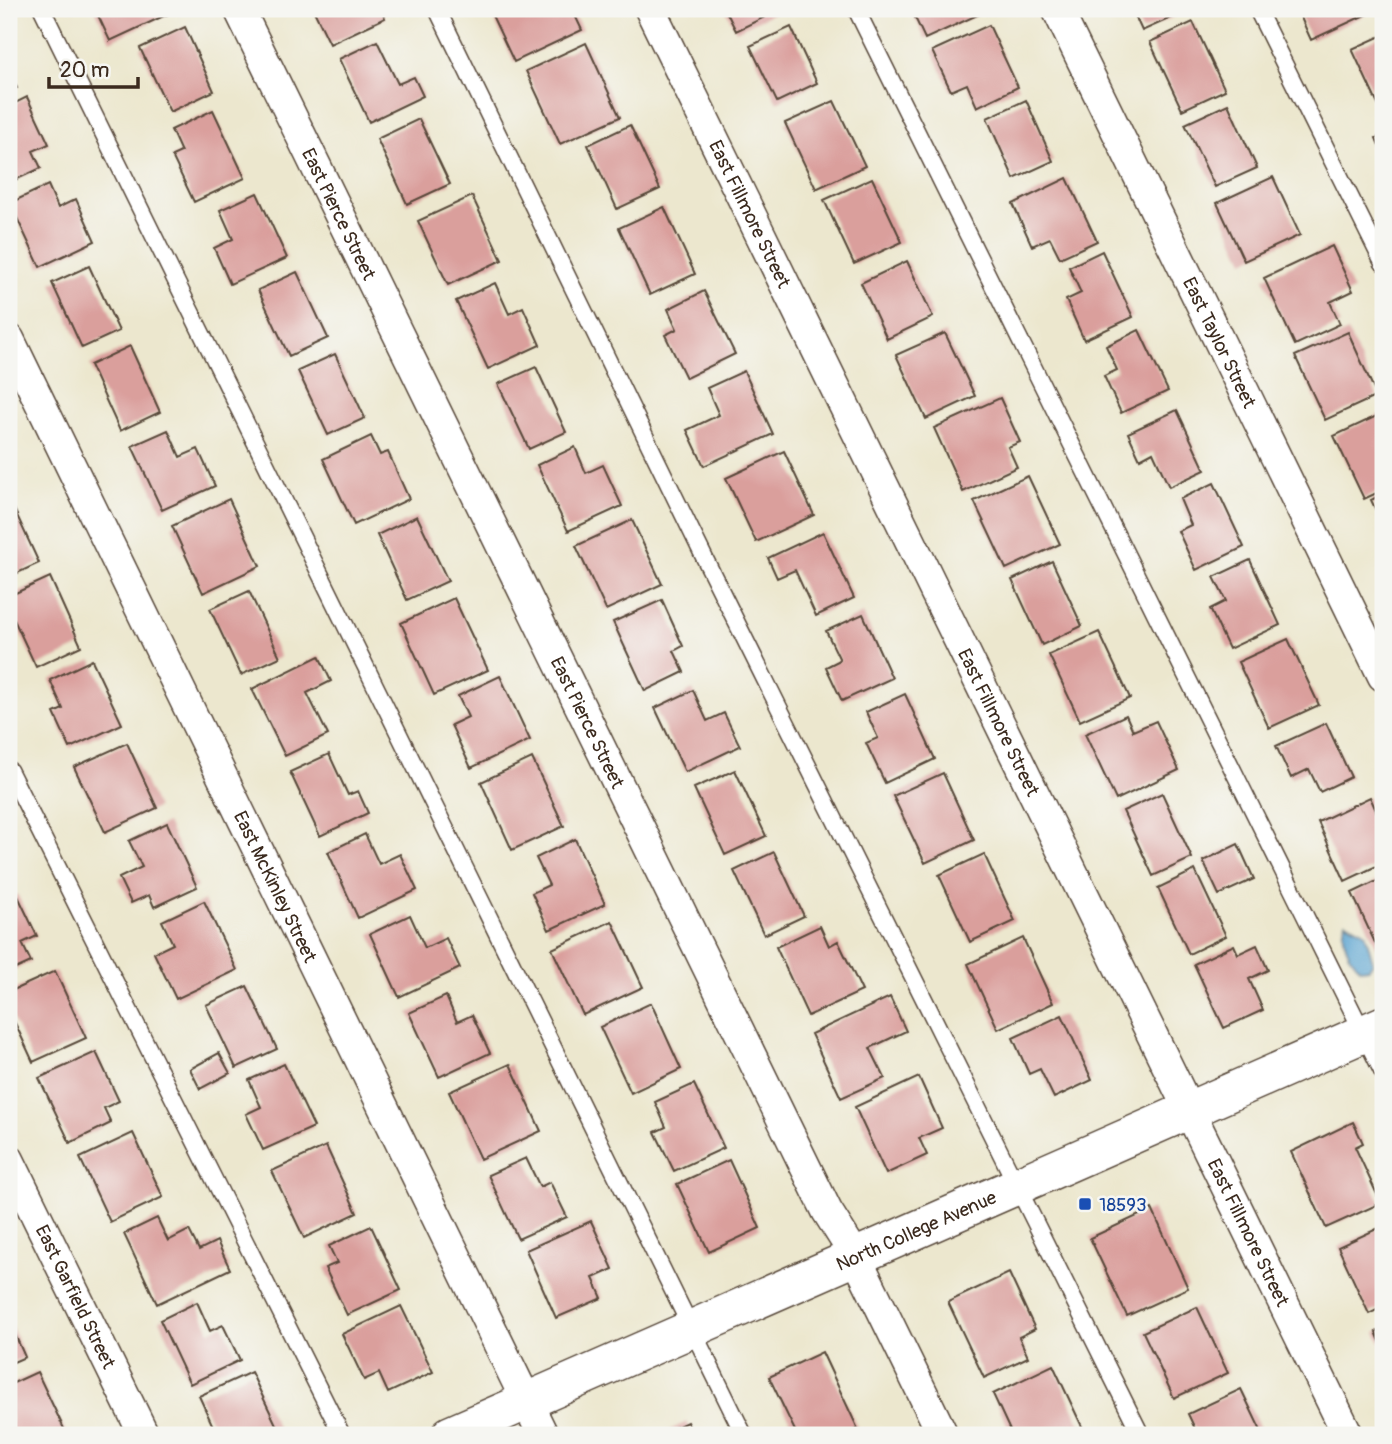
<svg xmlns="http://www.w3.org/2000/svg" width="1392" height="1444" font-family="Pangolin,sans-serif">
	<style>
		.water { fill: #58a3d0; stroke: #4a6677; stroke-width: 2 }
		.building { fill: #da9f9c }
		.lines { fill: none; stroke-linecap: round; stroke-linejoin: round }
		.service-casing { stroke: #564638; stroke-width: 19 }
		.minor-casing { stroke: #564638; stroke-width: 33 }
		.tertiary-casing { stroke: #564638; stroke-width: 40 }
		.service { stroke: #fff; stroke-width: 16 }
		.minor { stroke: #fff; stroke-width: 30 }
		.tertiary { stroke: #fff; stroke-width: 37 }
		.transit-dot { fill: #1a4fb4; stroke: #f6f6f2; stroke-width: 2.5 }
		.labels { text-anchor: middle; stroke-width: 5; stroke-linejoin: round; paint-order: stroke }
		.street-label { font-size: 19px; fill: #3b2a1e; stroke: #f6f6f2 }
		.transit-label { font-size: 19px; fill: #164399; stroke: #f6f6f2; text-anchor: start }
	</style>
	<rect width="100%" height="100%" fill="#f6f6f2"/>
	<filter id="ink" filterUnits="userSpaceOnUse"><feTurbulence type="fractalNoise" baseFrequency=".0143" numOctaves="2"/><feDisplacementMap in="SourceGraphic" scale="14" xChannelSelector="R" yChannelSelector="G"/><feConvolveMatrix kernelMatrix="1 2 1 2 8 2 1 2 1" color-interpolation-filters="sRGB"/></filter>
	<filter id="wash" filterUnits="userSpaceOnUse"><feTurbulence type="fractalNoise" baseFrequency=".00686" numOctaves="4" result="noise"/><feDisplacementMap in="SourceGraphic" scale="28" xChannelSelector="R" yChannelSelector="G"/><feGaussianBlur stdDeviation="1.57" result="paint"/><feColorMatrix in="noise" values="0 0 0 0 0 0 0 0 0 0 0 0 0 0 0 0 0 1.4 0 .05"/><feComposite in="paint" operator="in"/></filter>
	<g filter="url(#wash)">
		<rect width="100%" height="100%" fill="#ece7ce"/>
		<path class="water" d="M1346,922L1365,932L1373,962L1369,968L1361,969C1349,959 1339,936 1346,922Z"/>
		<g id="blocks">
			<path class="building" d="M95,9H165L168,14L110,41Z
				M313,9H381L385,18L330,44Z
				M489,9H572L582,30L514,62Z
				M725,9H781L736,31Z
				M911,9H983L984,12L925,39Z
				M1132,9H1180L1182,13L1142,31Z
				M1297,9H1378L1311,40Z
				M1193,22L1225,90L1182,110L1150,42Z
				M989,25L1018,87L977,107L967,84L951,91L932,51Z
				M185,27L214,91L170,112L140,48Z
				M791,27L817,83L777,102L750,46Z
				M1383,35V108L1380,109L1352,49Z
				M377,41L398,84L414,77L423,96L369,122L339,59Z
				M586,43L620,117L560,144L526,71Z
				M9,70L17,88L9,92Z
				M27,97L49,144L33,151L41,168L9,183V106Z
				M1026,100L1053,161L1014,179L987,118Z
				M834,101L865,166L816,189L785,123Z
				M1228,104L1257,168L1215,187L1185,124Z
				M213,110L245,178L194,202L172,156L181,152L171,130Z
				M419,119L450,184L407,204L377,139Z
				M630,125L660,189L617,209L588,145Z
				M1383,135V155L1376,138Z
				M1273,177L1300,235L1244,261L1217,203Z
				M872,178L902,242L854,264L824,200Z
				M1067,178L1097,241L1060,258L1050,238L1032,246L1013,204Z
				M48,185L58,208L76,199L95,241L40,267L10,203Z
				M257,193L287,258L230,284L214,248L233,239L220,210Z
				M472,196L502,260L448,285L418,221Z
				M664,207L695,274L650,295L619,228Z
				M1332,246L1353,291L1330,302L1340,324L1295,345L1264,278Z
				M1102,251L1133,317L1084,340L1066,300L1081,293L1069,267Z
				M907,261L933,317L887,339L861,283Z
				M89,266L119,331L82,348L52,283Z
				M297,272L328,338L289,356L258,290Z
				M495,283L509,314L523,307L540,345L488,369L456,301Z
				M704,291L735,354L686,378L665,335L677,329L668,309Z
				M1139,330L1168,391L1121,413L1104,376L1117,370L1106,346Z
				M1348,332L1377,396L1325,420L1295,356Z
				M945,333L975,396L926,419L896,355Z
				M130,346L160,412L120,431L90,365Z
				M335,354L365,418L328,435L298,371Z
				M536,367L566,432L529,449L498,384Z
				M744,371L773,434L704,466L687,430L719,415L707,388Z
				M1000,398L1020,442L1008,447L1017,467L963,492L934,428Z
				M1177,410L1205,470L1169,487L1153,452L1140,459L1128,433Z
				M1383,413V490L1364,499L1334,436Z
				M168,430L180,457L198,449L215,486L162,510L132,446Z
				M371,436L380,455L388,452L409,499L354,525L323,459Z
				M575,447L586,473L603,465L622,506L568,531L537,465Z
				M784,451L814,515L756,542L726,478Z
				M1028,476L1060,544L1006,569L974,501Z
				M1214,483L1244,547L1196,570L1178,531L1191,525L1180,499Z
				M1383,494V525L1371,500Z
				M9,498L39,563L9,577Z
				M229,499L260,566L203,593L172,526Z
				M417,516L448,581L407,600L377,535Z
				M632,520L662,584L606,610L576,546Z
				M823,532L854,598L816,616L795,570L777,578L768,558Z
				M1250,560L1280,625L1229,649L1210,609L1226,601L1214,577Z
				M1052,561L1082,626L1042,645L1012,580Z
				M50,577L81,646L36,667L9,609V596Z
				M249,591L280,657L241,675L210,609Z
				M454,598L488,670L434,695L401,623Z
				M662,600L683,646L674,651L684,672L645,691L613,622Z
				M863,614L892,678L842,701L826,667L840,660L826,631Z
				M1099,632L1130,698L1080,721L1049,655Z
				M1288,639L1319,705L1269,728L1238,662Z
				M319,656L331,681L307,693L328,735L285,756L252,689Z
				M92,660L122,724L70,748L54,713L63,709L50,680Z
				M500,676L530,740L471,768L451,725L468,717L458,696Z
				M693,690L707,721L724,713L740,746L685,772L655,708Z
				M905,694L935,759L885,783L866,743L878,738L866,712Z
				M1126,715L1133,731L1156,721L1179,770L1116,800L1085,734Z
				M1326,723L1351,777L1320,792L1309,769L1291,778L1276,746Z
				M127,743L157,808L105,832L74,767Z
				M329,754L348,795L358,791L368,813L320,836L290,772Z
				M532,758L564,826L512,850L481,782Z
				M735,770L766,836L725,855L694,788Z
				M943,773L974,840L925,863L893,796Z
				M1162,793L1192,858L1153,876L1123,811Z
				M1370,797L1383,826V863L1345,881L1318,822Z
				M167,823L197,887L154,907L149,895L131,903L119,878L142,867L129,841Z
				M365,834L379,864L400,854L417,890L358,918L328,852Z
				M575,839L605,904L549,930L532,893L549,885L536,858Z
				M1238,844L1254,879L1219,895L1203,861Z
				M774,852L804,916L764,935L734,871Z
				M984,854L1015,921L970,942L939,875Z
				M1195,870L1226,936L1189,954L1158,888Z
				M1383,878V960L1352,893Z
				M17,894L37,936L22,943L31,962L9,972V898Z
				M204,901L237,970L176,999L154,953L173,944L162,921Z
				M410,915L425,948L446,938L460,968L399,997L370,934Z
				M612,921L643,987L583,1015L552,949Z
				M820,926L829,946L838,941L862,991L808,1016L776,947Z
				M1023,938L1053,1003L998,1029L968,964Z
				M1234,945L1238,954L1257,945L1268,970L1249,979L1263,1010L1224,1028L1194,964Z
				M55,971L86,1038L33,1062L9,1010V992Z
				M247,986L277,1049L236,1068L206,1005Z
				M446,996L457,1022L472,1015L490,1053L439,1077L409,1013Z
				M890,997L906,1031L870,1048L885,1078L841,1098L811,1034Z
				M651,1003L681,1069L631,1093L600,1027Z
				M1062,1015L1092,1080L1054,1098L1040,1069L1029,1074L1013,1038Z
				M96,1052L119,1101L104,1108L111,1123L70,1143L39,1078Z
				M219,1053L230,1073L200,1089L190,1069Z
				M284,1064L314,1127L263,1150L246,1114L261,1107L249,1080Z
				M510,1064L541,1131L480,1159L449,1092Z
				M919,1077L942,1128L919,1138L927,1155L886,1174L855,1107Z
				M694,1084L724,1148L674,1171L655,1132L666,1127L655,1102Z
				M1353,1122L1363,1143L1355,1147L1381,1203L1326,1228L1291,1152Z
				M133,1133L163,1197L110,1222L80,1158Z
				M326,1146L357,1213L304,1238L272,1171Z
				M526,1158L540,1187L550,1182L567,1217L518,1239L488,1175Z
				M729,1160L760,1228L709,1252L677,1184Z
				M1152,1209L1188,1288L1127,1316L1090,1238Z
				M157,1218L168,1241L189,1230L199,1250L217,1241L230,1269L157,1304L124,1234Z
				M591,1221L613,1269L593,1278L602,1298L556,1318L526,1250Z
				M371,1226L401,1290L347,1315L325,1268L337,1263L329,1246Z
				M1383,1226V1307L1369,1314L1338,1247Z
				M1009,1273L1035,1329L1019,1337L1028,1357L984,1378L948,1302Z
				M197,1302L210,1331L223,1325L240,1360L190,1384L160,1320Z
				M401,1306L433,1372L388,1393L379,1373L364,1380L342,1334Z
				M1197,1307L1228,1373L1174,1398L1143,1332Z
				M9,1321L25,1357L9,1364Z
				M1383,1329V1348L1376,1332Z
				M822,1352L858,1429L845,1435H797L769,1377Z
				M1053,1365L1086,1435H1012L993,1394Z
				M37,1372L67,1435H9V1422L12,1421L9,1413V1385Z
				M251,1372L281,1435H217L199,1396Z
				M1241,1389L1263,1435H1198L1188,1414Z
				M687,1422L693,1435H659Z"/>
		</g>
	</g>
	<g filter="url(#ink)">
		<use href="#blocks" fill-opacity="0" stroke="#564638" stroke-width="2"/>
		<g class="lines">
			<g class="service-casing">
				<path id="service" d="M42,9L744,1435
					M437,9L704,557L1141,1435
					M856,9L1383,1073
					M1257,9L1383,263
					M9,770L342,1435"/>
			</g>
			<g class="minor-casing">
				<g id="minor">
					<path id="s1" d="M239,9L827,1211L856,1257L943,1435"/>
					<path id="s2" d="M650,9L1348,1435"/>
					<path id="s3" d="M1057,9L1383,676"/>
					<path id="s4" d="M9,339L543,1435"/>
					<path id="s5" d="M9,1160L144,1435"/>
				</g>
			</g>
			<g class="tertiary-casing">
				<g id="tertiary">
					<path id="s6" d="M450,1435L1383,1025"/>
				</g>
			</g>
			<use href="#service" class="service"/>
			<use href="#minor" class="minor"/>
			<use href="#tertiary" class="tertiary"/>
		</g>
	</g>
	<rect class="transit-dot" x="1078" y="1197" width="14" height="14" rx="3.5"/>
	<g class="labels">
		<g class="street-label">
			<text dy="7" stroke="none"><textPath href="#s2" startOffset="228">East Fillmore Street</textPath></text>
			<text dy="7" stroke="none"><textPath href="#s1" startOffset="228">East Pierce Street</textPath></text>
			<text dy="7" stroke="none"><textPath href="#s3" startOffset="371">East Taylor Street</textPath></text>
			<text dy="7" stroke="none"><textPath href="#s2" startOffset="794">East Fillmore Street</textPath></text>
			<text dy="7" stroke="none"><textPath href="#s1" startOffset="794">East Pierce Street</textPath></text>
			<text dy="7" stroke="none"><textPath href="#s4" startOffset="609">East McKinley Street</textPath></text>
			<text dy="7" stroke="none"><textPath href="#s6" startOffset="509">North College Avenue</textPath></text>
			<text dy="7" stroke="none"><textPath href="#s2" startOffset="1362">East Fillmore Street</textPath></text>
			<text dy="7" stroke="none"><textPath href="#s5" startOffset="152">East Garfield Street</textPath></text>
		</g>
		<g class="transit-label">
			<text x="1099" y="1211">18593</text>
		</g>
	</g>
	<rect width="1392" height="1444" fill="none" stroke="#f6f6f2" stroke-width="35"/>
	<path d="M49 77v10h89v-10" fill="none" stroke="#3b2a1e" stroke-width="3.5"/>
	<text x="60" y="77" font-size="21" fill="#3b2a1e" stroke="#f6f6f2" stroke-width="5" paint-order="stroke">20 m</text>
</svg>
